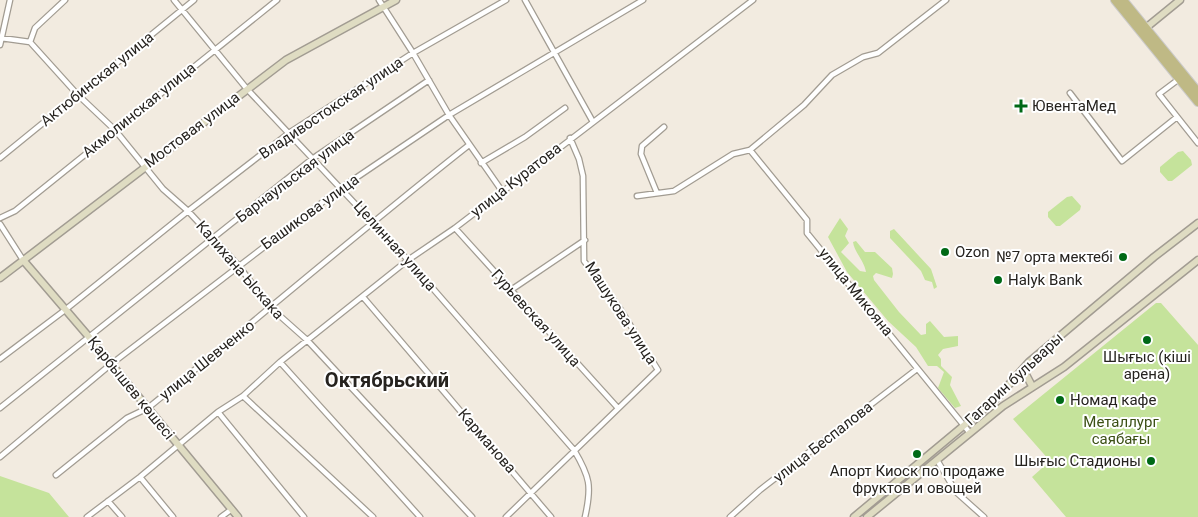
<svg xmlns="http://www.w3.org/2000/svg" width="1198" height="517" font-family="Roboto,sans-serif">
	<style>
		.green { fill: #c5e39b }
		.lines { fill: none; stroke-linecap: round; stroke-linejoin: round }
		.street-casing { stroke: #a29c92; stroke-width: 7 }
		.secondary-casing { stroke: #a29c92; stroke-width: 9 }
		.primary-casing { stroke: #cbcac9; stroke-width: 10 }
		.street { stroke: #fff; stroke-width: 4.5 }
		.secondary { stroke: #dfdcc2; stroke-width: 6 }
		.primary { stroke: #bfb985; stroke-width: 8 }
		.poi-dot { fill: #006916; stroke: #fff; stroke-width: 2 }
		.labels { text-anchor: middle; stroke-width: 4; stroke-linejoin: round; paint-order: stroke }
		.street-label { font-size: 15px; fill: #26231f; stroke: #fff }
		.poi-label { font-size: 15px; fill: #26231f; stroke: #fff; text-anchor: start }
		.park-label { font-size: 15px; fill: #3b4f14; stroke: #fff }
		.district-label { font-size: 20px; font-weight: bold; fill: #26231f; stroke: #fff }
	</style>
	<rect width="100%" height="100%" fill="#f2ebe0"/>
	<path class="green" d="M1183,151L1191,160L1192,165L1172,181H1168L1160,172V167L1178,152Z
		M1072,196L1081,206L1080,210L1060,226H1056L1048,217V212L1067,197Z
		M840,218L848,229L845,236L849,243L841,252L860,271L866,272C864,260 854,252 853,242L856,241L865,252H875L892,268L893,274L892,278L876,273L873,276L874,280L899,312L921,335L926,334V324L930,321L944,337L958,336V346L943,349L938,355L941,359V366L952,377L950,385L961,406L955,408L938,388L944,372L937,366H928L916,347L888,321L847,272L828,237Z
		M894,229L931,269L937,287L934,289L932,282L925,280L921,271L890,238V231Z
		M1156,303H1161L1198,345V517H1066L1032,477L1050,461L1013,419Z
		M0,476L49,493L69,517H0Z"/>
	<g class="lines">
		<g class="street-casing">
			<path id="street" d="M174,0L247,89L408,260L574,450C590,477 592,486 585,517
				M379,0L413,53L449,115L502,191
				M525,0L593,122
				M1,38L30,42L77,94L115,130L163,189L188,211L238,265L271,308L307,340L472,517
				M30,42L35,28L65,0
				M0,45L10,0
				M1179,79L1159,94L1198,143
				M1070,93L1122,161L1177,117
				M750,150L807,220V233L970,433
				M0,158L194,0
				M481,163L525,137L565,108
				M657,193L641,154L642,146L664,127
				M637,196L674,191L733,154L750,150L804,105L832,75L863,57L878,53L946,0
				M0,218L15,211L277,0
				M0,224L23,260
				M455,228L617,407
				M511,290L585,240
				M363,297L551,517
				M0,359L65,310L188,211L289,133L413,53L506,0
				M280,362L420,517
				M243,396L373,517
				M0,408L312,159L429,80
				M218,412L304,517
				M0,457L110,365L341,188L449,115L643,0
				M937,460L956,492L984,517
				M56,475L127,418L148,408C255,321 360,231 469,145
				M140,477L173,517
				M108,501L122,517
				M87,517L140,477L218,412L243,396L280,362L408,260L455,228L753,0
				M221,517L232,509
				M506,517L658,370L619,307L584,261L583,176L579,159L570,138
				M730,517L760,490L917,369"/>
		</g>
		<g class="secondary-casing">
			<path id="secondary" d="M1142,31L1180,0
				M23,260L89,337L238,517
				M0,278L286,60L396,0
				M1023,369L1032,386
				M854,517L997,398L1029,362L1154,257L1198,223
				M867,517L1003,406L1064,367L1198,260"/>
		</g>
		<g class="primary-casing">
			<path id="primary" d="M1115,0L1198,102
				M1123,0L1198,92"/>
		</g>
		<use href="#street" class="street"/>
		<use href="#secondary" class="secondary"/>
		<use href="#primary" class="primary"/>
	</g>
	<g class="poi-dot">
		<path d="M1018.5 98.5h5v5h5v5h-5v5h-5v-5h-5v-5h5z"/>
		<circle cx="945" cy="252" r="5"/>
		<circle cx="1123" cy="257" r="5"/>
		<circle cx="998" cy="280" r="5"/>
		<circle cx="1147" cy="340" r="5"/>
		<circle cx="1060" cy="400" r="5"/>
		<circle cx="917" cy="454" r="5"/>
		<circle cx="1151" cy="461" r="5"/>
	</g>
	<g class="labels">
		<g class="street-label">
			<text transform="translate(97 79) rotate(-39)" y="5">Актюбинская улица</text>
			<text transform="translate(331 108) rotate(-34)" y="5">Владивостокская улица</text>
			<text transform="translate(139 110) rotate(-39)" y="5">Акмолинская улица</text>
			<text transform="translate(192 130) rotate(-37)" y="5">Мостовая улица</text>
			<text transform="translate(295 176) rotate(-37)" y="5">Барнаульская улица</text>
			<text transform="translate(516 180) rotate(-38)" y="5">улица Куратова</text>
			<text transform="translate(310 212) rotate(-36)" y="5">Башикова улица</text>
			<text transform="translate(395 246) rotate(48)" y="5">Целинная улица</text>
			<text transform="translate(240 270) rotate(49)" y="5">Калихана Ыскака</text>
			<text transform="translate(856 292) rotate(51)" y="5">улица Микояна</text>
			<text transform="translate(621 313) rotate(57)" y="5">Машукова улица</text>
			<text transform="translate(536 318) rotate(48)" y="5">Гурьевская улица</text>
			<text transform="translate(207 360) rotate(-39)" y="5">улица Шевченко</text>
			<text transform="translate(1014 379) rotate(-43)" y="5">Гагарин бульвары</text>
			<text transform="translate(131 388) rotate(51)" y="5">Қарбышев көшесі</text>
			<text transform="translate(487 441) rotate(49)" y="5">Карманова</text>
			<text transform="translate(823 442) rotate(-38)" y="5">улица Беспалова</text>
		</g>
		<g class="poi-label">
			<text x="1032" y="111">ЮвентаМед</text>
			<text x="955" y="257">Ozon</text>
			<text x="1113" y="262" text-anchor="end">№7 орта мектебі</text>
			<text x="1008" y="285">Halyk Bank</text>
			<text x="1147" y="362" text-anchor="middle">Шығыс (кіші<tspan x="1147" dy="17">арена)</tspan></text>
			<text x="1070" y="405">Номад кафе</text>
			<text x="1141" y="466" text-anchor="end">Шығыс Стадионы</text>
			<text x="917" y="476" text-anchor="middle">Апорт Киоск по продаже<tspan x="917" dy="17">фруктов и овощей</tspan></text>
		</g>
		<g class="park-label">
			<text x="1121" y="427">Металлург<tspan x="1121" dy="17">саябағы</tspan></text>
		</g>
		<g class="district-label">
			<text x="387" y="387">Октябрьский</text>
		</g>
	</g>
</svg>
